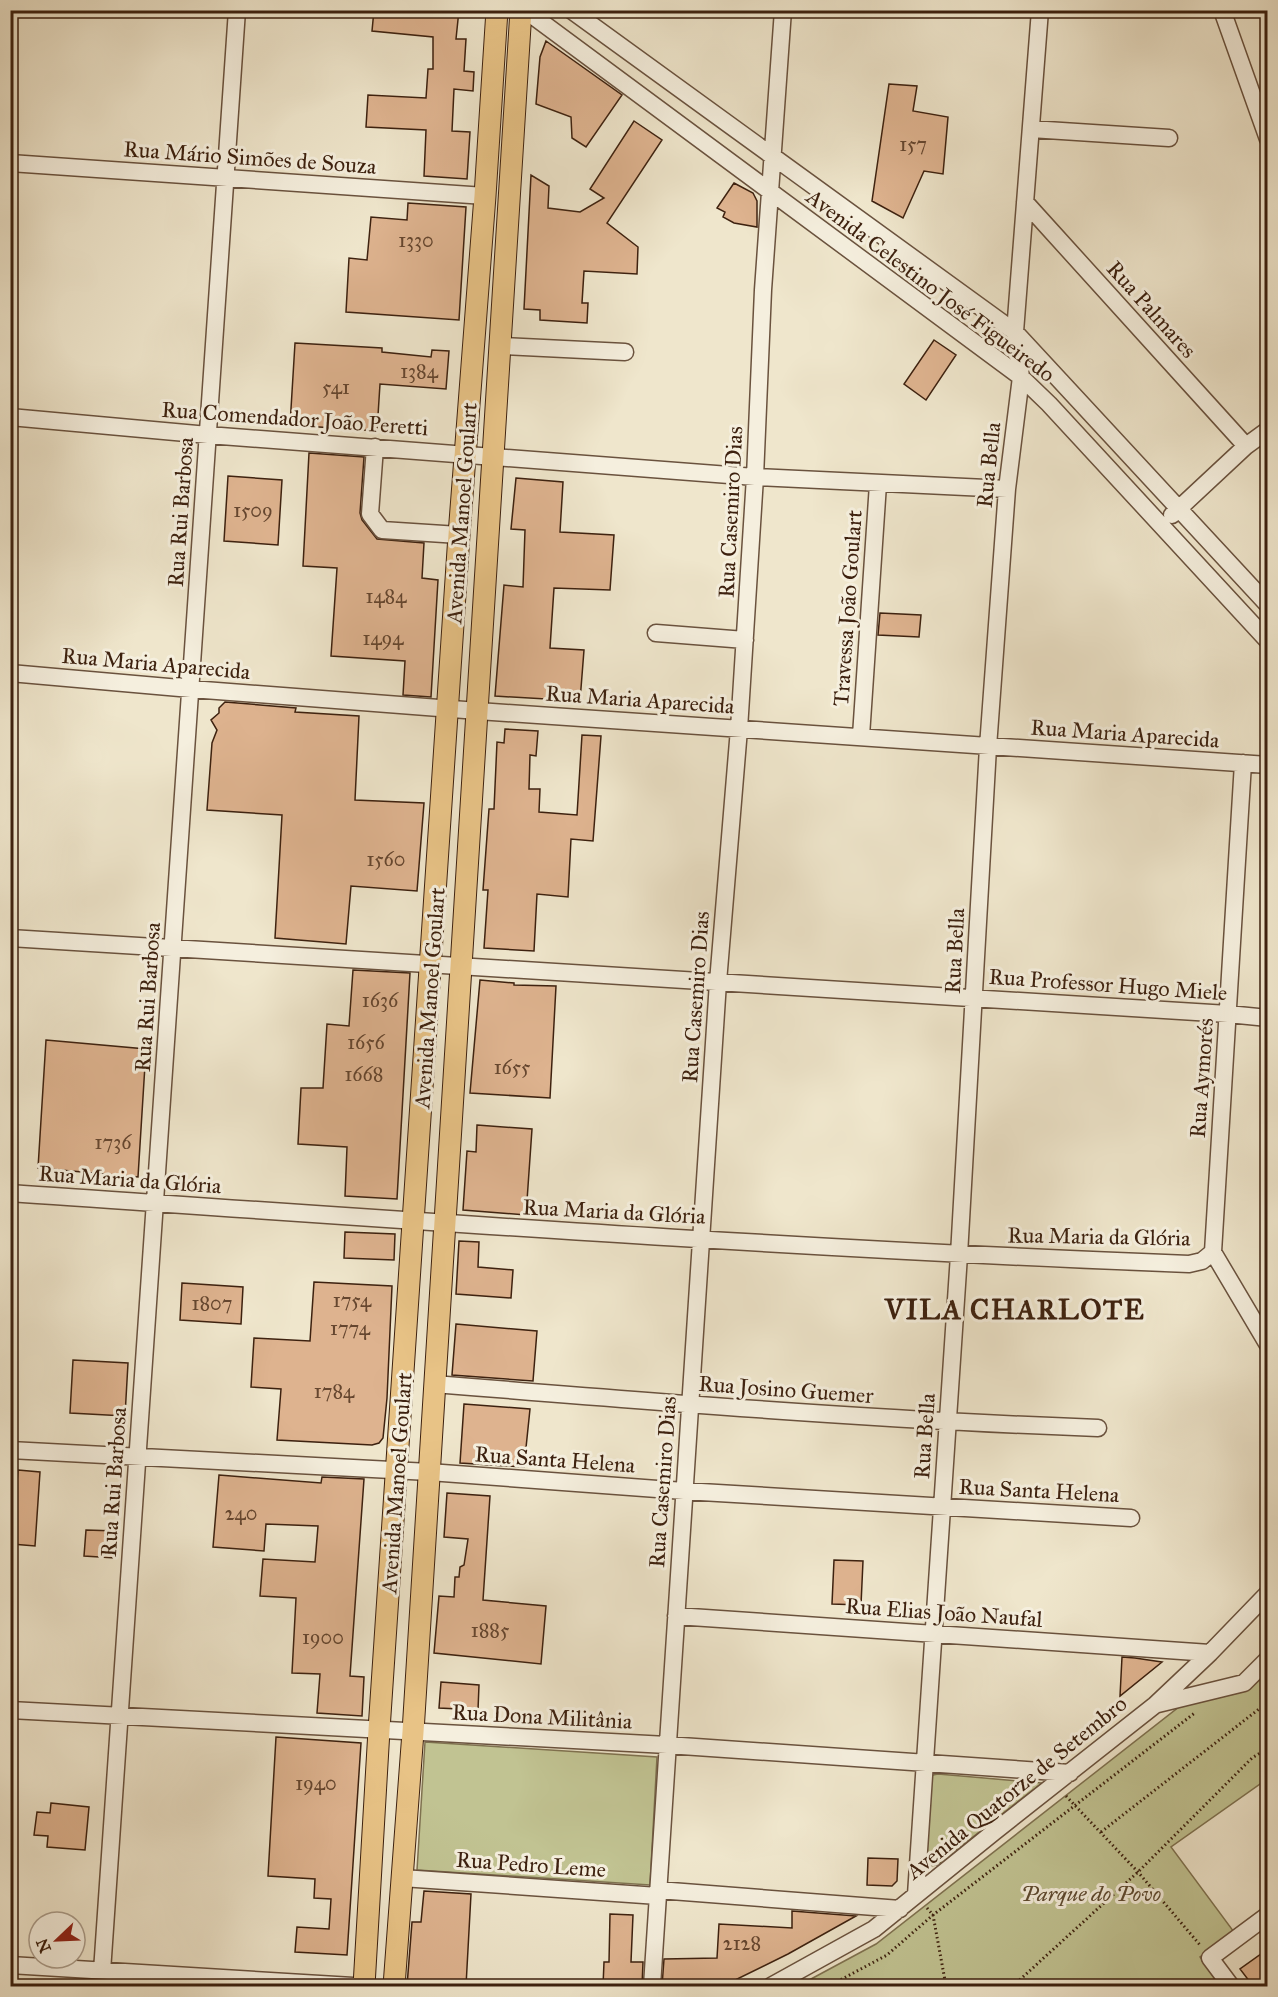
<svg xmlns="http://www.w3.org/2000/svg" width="1278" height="1997" font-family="'IM FELL Great Primer',serif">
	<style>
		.green { fill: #c1c392; stroke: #7f7250; stroke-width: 1.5 }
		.building { fill: #deb38f; stroke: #3d210f; stroke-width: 1.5 }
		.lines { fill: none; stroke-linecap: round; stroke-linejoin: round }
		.minor-casing { stroke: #6a523e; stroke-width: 19 }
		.major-casing { stroke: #3d210f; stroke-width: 23 }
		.path { stroke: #3d210f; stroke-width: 3; stroke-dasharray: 1.5 3; stroke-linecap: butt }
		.minor { stroke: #f5efde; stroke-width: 16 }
		.major { stroke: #e8c386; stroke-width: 21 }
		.labels { text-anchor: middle; stroke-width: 6; stroke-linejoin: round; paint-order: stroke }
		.number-label { font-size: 20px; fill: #65462f }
		.street-label { font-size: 22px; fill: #3d210f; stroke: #f5efde }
		.park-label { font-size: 22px; font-style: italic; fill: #5e4a30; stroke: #f5efde }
		.district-label { font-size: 28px; font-weight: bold; letter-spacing: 1.5px; fill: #3d210f; stroke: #f5efde }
	</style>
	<rect width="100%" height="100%" fill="#efe6cc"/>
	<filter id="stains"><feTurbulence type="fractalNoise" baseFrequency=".00333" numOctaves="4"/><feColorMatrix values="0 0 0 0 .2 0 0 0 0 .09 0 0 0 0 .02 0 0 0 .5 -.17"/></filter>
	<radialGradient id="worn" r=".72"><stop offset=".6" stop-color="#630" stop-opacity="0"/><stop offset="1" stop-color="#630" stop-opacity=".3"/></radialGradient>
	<path class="green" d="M1267,1663V1761L1261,1766L1267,1774V1779L1171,1847L1234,1932L1200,1957L1220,1986H798L876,1944L1179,1707Z
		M425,1742L657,1757L650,1885L417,1870Z
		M938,1774L1042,1783L937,1865L930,1866L924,1862L929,1779L933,1775Z"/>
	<path class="building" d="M374,10H459L456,39H466L464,71L474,72L473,91L454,89L452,131L470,132L467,179L424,176L426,130L366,127L368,95L426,98L428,69H433V37L372,31Z
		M546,41L622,95L586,147L572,138L571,117L536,104L540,57Z
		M889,84L917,86L913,111L948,117L943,174L924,171L903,218L872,201Z
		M634,121L662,140L607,223L638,247L637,274L584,271L582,303H588L587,323L540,320V310L524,309L531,175L549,186L548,208L580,212L604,198L590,189Z
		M734,183L753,193L757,201V227L734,223L723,217L725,212L717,208Z
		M408,203L466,207L459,320L346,312L349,258L367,260L371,217L407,220Z
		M934,340L956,355L926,400L904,384Z
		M295,343L382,348V352L431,357L432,350L449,351L446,389L380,384L377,431L290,425Z
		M309,453L364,457L360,513L362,520L377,539L424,543L422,578L438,580L431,697L403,695L405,661L331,656L337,568L303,566Z
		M228,476L282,480L278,545L224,541Z
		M516,478L563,482L560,532L614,535L610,590L554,588L550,648L584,650L580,701L495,696L504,585L523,587L525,530L511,529Z
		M880,613L921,615L919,637L878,635Z
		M225,702L296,708L295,712L359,716L355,800L424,803L417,891L351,886L346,944L275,938L282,815L207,810L212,743L217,730L211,720L219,713V708Z
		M505,729L538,731L536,756L530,755L529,789H540L539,812L577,815L582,735L601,736L593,841L571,839L568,897L537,894L534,951L484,948L488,890H483L489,809H494L497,742L504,743Z
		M353,970L410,973L397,1199L345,1196L347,1147L298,1144L301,1088H323L327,1024L349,1026Z
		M480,980L514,983V985L556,986L550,1098L470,1093Z
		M46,1040L146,1049L138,1177L38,1168Z
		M477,1125L532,1129L526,1215L463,1210L467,1151L476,1152Z
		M345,1232L395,1234L394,1260L344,1258Z
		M459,1241L479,1242L478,1267L513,1270L511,1298L456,1294Z
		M314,1282L392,1286L387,1398L383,1438L379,1443L372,1445L277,1440L281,1389L251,1387L254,1338L310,1341Z
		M182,1283L243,1287L241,1324L180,1320Z
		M456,1324L537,1331L533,1381L452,1375Z
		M73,1360L128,1363L125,1416L70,1413Z
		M464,1404L530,1409L524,1467L460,1463Z
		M18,1470L40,1472L35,1546L12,1544Z
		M219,1475L321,1483L322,1477L364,1479L350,1676L364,1677L362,1716L317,1713L320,1674L292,1673L296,1598L260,1596L263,1559L315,1562L318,1526L266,1524L264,1551L213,1547Z
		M447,1493L490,1496L483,1600L546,1606L541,1664L434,1653L439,1596L454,1597L455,1577H459L460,1567L464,1565L468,1539L444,1537Z
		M86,1530L116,1531L115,1558L84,1556Z
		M834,1560L863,1561L861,1605L832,1604Z
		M1122,1657L1135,1658L1162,1662L1120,1696Z
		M441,1682L479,1685L478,1710L439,1708Z
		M276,1737L361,1743L347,1955L295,1952L297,1927L329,1929L331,1899L314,1898L315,1879L268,1876Z
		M51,1803L89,1807L85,1850L47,1847L48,1836L34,1835L37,1812L50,1813Z
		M868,1858L898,1859L897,1881L892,1886L867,1885Z
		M424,1891L471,1894L466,1986H407L412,1922H421Z
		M792,1911L856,1916L788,1954L723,1986H662L664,1959L717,1958L719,1924L792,1928Z
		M610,1914L633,1915L631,1962H643L642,1986H603L604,1962H609Z
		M1268,1949V1986H1253L1240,1969Z"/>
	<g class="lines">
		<g class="minor-casing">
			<path id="minor" d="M525,10L1021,377L1049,404L1268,641
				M571,10L1015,332L1268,605
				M1222,10L1268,139
				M1031,129L1169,138
				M10,163L485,196
				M1025,202L1246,446
				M501,346L625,352
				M10,417L208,435L755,477L1007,489
				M375,447L370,514L382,530L459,535
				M1172,515L1246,446L1268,430
				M656,633L745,640
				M10,673L191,689L478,711L1268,765
				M861,736L878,484
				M1243,763L1213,1252L1268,1345
				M10,938L1228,1014L1268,1018
				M10,1193C403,1220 796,1249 1189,1264L1202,1261L1213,1252
				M435,1384C656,1402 876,1420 1098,1428
				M10,1450L429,1472L684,1491L1131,1518
				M676,1616L1210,1653
				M1158,1704L1244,1683L1268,1659
				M10,1710L667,1745L1070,1773
				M402,1878L658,1896
				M658,1890L900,1909
				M916,1895L959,1255L988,747L1007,489L1021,377L1015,332L1040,10
				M10,1965L353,1986
				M101,1986L237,10
				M652,1986L718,982L739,729L755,477L763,290L783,10
				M771,1986L874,1929L994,1832L1155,1705L1210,1653L1268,1593
				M1231,1986L1210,1958L1268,1915"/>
		</g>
		<g class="major-casing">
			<path id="major" d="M364,1986L379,1730L459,535L485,196L497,10
				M394,1986L413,1732L521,10"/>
		</g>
		<path class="path" d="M1066,1796L1138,1872L1200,1945
			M1101,1832L1268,1702
			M927,1908L933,1915L946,1986
			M829,1986L887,1955L933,1915L1196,1712
			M1013,1986L1138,1872L1252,1758L1268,1748"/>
		<use href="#minor" class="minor"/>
		<use href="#major" class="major"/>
	</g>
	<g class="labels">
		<g class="number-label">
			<text x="913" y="151">157</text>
			<text x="416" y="247">1330</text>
			<text x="419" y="378">1384</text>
			<text x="336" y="394">541</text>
			<text x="253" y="517">1509</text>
			<text x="386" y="603">1484</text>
			<text x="383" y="645">1494</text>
			<text x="386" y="866">1560</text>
			<text x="380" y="1007">1636</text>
			<text x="366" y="1049">1656</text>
			<text x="512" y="1074">1655</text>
			<text x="364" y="1081">1668</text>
			<text x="113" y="1149">1736</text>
			<text x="352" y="1307">1754</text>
			<text x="212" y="1310">1807</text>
			<text x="350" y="1335">1774</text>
			<text x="334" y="1398">1784</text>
			<text x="241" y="1520">240</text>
			<text x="490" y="1637">1885</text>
			<text x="323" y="1644">1900</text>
			<text x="316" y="1790">1940</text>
			<text x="742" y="1950">2128</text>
		</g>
		<g class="street-label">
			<text transform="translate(250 157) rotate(4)" y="8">Rua Mário Simões de Souza</text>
			<text transform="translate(931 285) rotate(37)" y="8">Avenida Celestino José Figueiredo</text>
			<text transform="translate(1152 309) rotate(48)" y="8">Rua Palmares</text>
			<text transform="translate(295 418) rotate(4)" y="8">Rua Comendador João Peretti</text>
			<text transform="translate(988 465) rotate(-84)" y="8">Rua Bella</text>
			<text transform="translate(180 512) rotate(-86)" y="8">Rua Rui Barbosa</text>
			<text transform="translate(730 512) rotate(-87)" y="8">Rua Casemiro Dias</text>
			<text transform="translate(461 513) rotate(-86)" y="8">Avenida Manoel Goulart</text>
			<text transform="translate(847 608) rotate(-86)" y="8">Travessa João Goulart</text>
			<text transform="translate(156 663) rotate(5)" y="8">Rua Maria Aparecida</text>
			<text transform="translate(640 699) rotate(4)" y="8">Rua Maria Aparecida</text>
			<text transform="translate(1125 733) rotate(4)" y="8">Rua Maria Aparecida</text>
			<text transform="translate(954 951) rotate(-87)" y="8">Rua Bella</text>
			<text transform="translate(1108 984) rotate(4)" y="8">Rua Professor Hugo Miele</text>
			<text transform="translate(147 997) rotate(-86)" y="8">Rua Rui Barbosa</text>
			<text transform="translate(695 997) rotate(-86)" y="8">Rua Casemiro Dias</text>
			<text transform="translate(429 998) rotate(-86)" y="8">Avenida Manoel Goulart</text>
			<text transform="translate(1201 1078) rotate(-86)" y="8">Rua Aymorés</text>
			<text transform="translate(130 1179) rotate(4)" y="8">Rua Maria da Glória</text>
			<text transform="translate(614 1211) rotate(3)" y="8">Rua Maria da Glória</text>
			<text transform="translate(1099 1236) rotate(1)" y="8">Rua Maria da Glória</text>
			<text transform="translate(786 1389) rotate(4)" y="8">Rua Josino Guemer</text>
			<text transform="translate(924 1436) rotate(-86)" y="8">Rua Bella</text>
			<text transform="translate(555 1459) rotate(4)" y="8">Rua Santa Helena</text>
			<text transform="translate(113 1482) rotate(-86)" y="8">Rua Rui Barbosa</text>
			<text transform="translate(662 1482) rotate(-86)" y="8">Rua Casemiro Dias</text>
			<text transform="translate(396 1483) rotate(-86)" y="8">Avenida Manoel Goulart</text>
			<text transform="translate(1039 1490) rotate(3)" y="8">Rua Santa Helena</text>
			<text transform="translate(944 1612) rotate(4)" y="8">Rua Elias João Naufal</text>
			<text transform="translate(542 1716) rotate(3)" y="8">Rua Dona Militânia</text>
			<text transform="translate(1016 1787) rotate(-39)" y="8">Avenida Quatorze de Setembro</text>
			<text transform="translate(531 1864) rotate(4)" y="8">Rua Pedro Leme</text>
		</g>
		<g class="park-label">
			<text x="1091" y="1901">Parque do Povo</text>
		</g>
		<g class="district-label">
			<text x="1015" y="1319">VILA CHARLOTE</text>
		</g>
	</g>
	<rect width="1278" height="1997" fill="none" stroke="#efe6cc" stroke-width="36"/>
	<rect x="12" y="12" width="1254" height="1973" fill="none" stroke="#3d210f" stroke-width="3"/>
	<rect x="18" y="18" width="1242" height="1961" fill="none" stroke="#3d210f" stroke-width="1.5"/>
	<g transform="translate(57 1940) rotate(247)"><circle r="28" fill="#f5efde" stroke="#ab9d8b" stroke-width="1.5"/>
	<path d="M0-4.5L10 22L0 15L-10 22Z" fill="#8f2418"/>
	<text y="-9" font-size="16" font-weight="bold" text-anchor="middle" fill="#3d210f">N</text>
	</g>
	<rect width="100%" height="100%" filter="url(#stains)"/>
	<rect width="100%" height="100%" fill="url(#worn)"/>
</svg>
